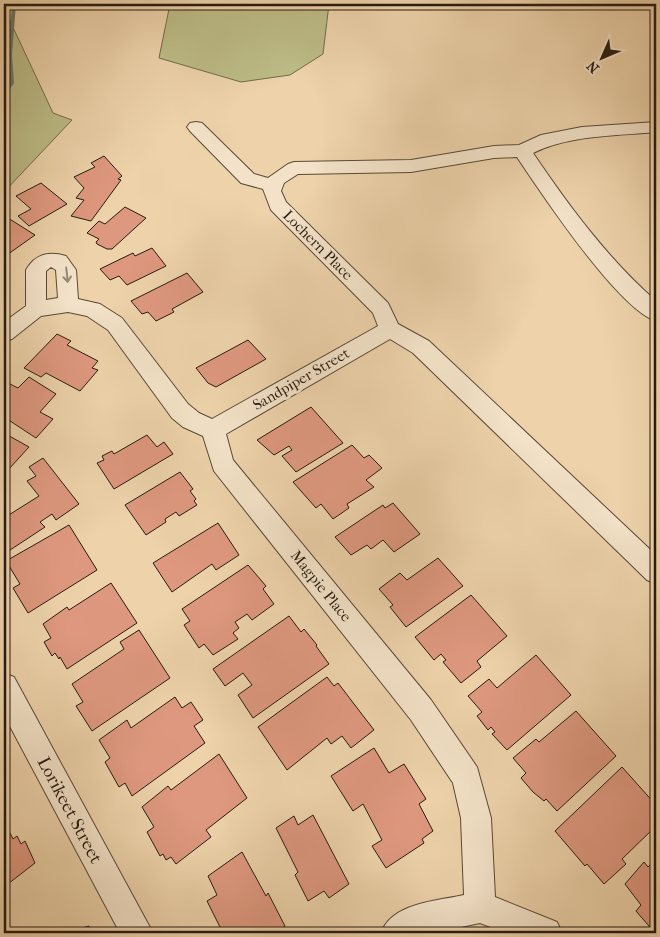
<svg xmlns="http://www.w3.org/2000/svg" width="660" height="937" font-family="'IM FELL French Canon',serif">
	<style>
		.green { fill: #bcbb86; stroke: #726b4c }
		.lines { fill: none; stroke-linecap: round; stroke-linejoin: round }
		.stream { fill: #6b796b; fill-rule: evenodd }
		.building { fill: #de987f; stroke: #271b11 }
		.minor-casing { stroke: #584937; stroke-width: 2 }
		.minor { fill: #f3e2c8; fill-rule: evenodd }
		.oneway { stroke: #978876 }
		.labels { text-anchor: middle; stroke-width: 5; stroke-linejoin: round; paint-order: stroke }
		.street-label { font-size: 15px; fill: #271b11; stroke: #f3e2c8 }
		.near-street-label { font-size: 18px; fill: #271b11; stroke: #f3e2c8 }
	</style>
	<rect width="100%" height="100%" fill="#edd2aa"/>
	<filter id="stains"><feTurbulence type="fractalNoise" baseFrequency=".004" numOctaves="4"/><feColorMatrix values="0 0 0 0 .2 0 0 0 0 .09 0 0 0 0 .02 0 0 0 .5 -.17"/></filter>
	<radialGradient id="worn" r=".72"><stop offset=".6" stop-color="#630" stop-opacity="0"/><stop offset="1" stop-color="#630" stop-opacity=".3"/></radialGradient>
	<path class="green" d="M170,4H329L323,54L290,75L241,82L159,58Z
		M4,8L53,113L72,120L4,192Z"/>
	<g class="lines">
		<path class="stream" d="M12,4H16L12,55L14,83L6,95H4V91L10,83L8,55Z"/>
	</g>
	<path class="building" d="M104,156L122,176L118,179L121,180L91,221L71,216L84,200L76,198L84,188L74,177L95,167L91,163Z
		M41,183L67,204L29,226L18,216L31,209L16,196Z
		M125,207L146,218L112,249H107L97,244L96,242L99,239L87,233L99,221L105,224Z
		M8,218L35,235L4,257V221Z
		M152,248L166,266L127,285L119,276L110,280L100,269L133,253L135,256Z
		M187,273L203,292L172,309L174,312L156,321L148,312L142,314L131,301Z
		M57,334L71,341L67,345L98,361L92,368L98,370L80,391L46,373L41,377L24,368Z
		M248,340L266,359L216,387L208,383L196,368Z
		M29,377L56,394L40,412L53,419L36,438L4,417V381L18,388Z
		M311,407L343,443L296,472L282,456L292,450L289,446L274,455L257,440Z
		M4,433L29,447L8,470L4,468Z
		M147,435L157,447L164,442L173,454L114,489L97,463L104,460L102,456L112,451L114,454Z
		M352,445L364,458L369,455L382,468L366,480L374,487L347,504L349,508L333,519L321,504L316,508L293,482Z
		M43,458L79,504L56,520L52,514L40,522L45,527L4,554V518L39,496L27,481L36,476L29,467Z
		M180,472L193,489L190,491L196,499L194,501L197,505L179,516L176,512L165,519L166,522L146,535L125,505Z
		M393,503L420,534L394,552L383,540L371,549L367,545L351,555L335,537L383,505L385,508Z
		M218,523L239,555L216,570L212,564L172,592L153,563Z
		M69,525L97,570L28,613L13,588L20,584L6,561Z
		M438,558L463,586L406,627L390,607L393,605L379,589L400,573L407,580Z
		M248,565L266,586L263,589L274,604L252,620L247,614L235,622L239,628L233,633L238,639L213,655L204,644L199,648L184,625L190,621L182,609Z
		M111,583L137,623L67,669L60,657L59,659L55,653L52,656L44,642L51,638L43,624L67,607L69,610Z
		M471,595L507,636L477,661L481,667L461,683L443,662L446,660L441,654L434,660L415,637Z
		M289,616L301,632L304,629L317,645L316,646L329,664L253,718L238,695L252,685L243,673L225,686L213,669Z
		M139,630L170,678L92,731L76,706L83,702L72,684L124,649L120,642Z
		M536,655L571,695L507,750L492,734L495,732L491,727L488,730L477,716L482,712L468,696L489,679L497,688Z
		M327,677L334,686L338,683L374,730L351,748L342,736L331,744L327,738L287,770L258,727Z
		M175,697L182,708L191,702L203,720L194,726L205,743L132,796L125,783L119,787L105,762L110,758L99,740L127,720L131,728Z
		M576,711L616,756L557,811L546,799L544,801L533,792L521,778L526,773L513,758L536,739L539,742Z
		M374,748L389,773L404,764L426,799L419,804L433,831L422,839L424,843L386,868L372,846L382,840L363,804L353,811L331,776Z
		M219,754L247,798L206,830L211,837L176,864L171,857L166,860L163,854L160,856L147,832L154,827L142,807L168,786L171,790Z
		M622,767L656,805V826L622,859L626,864L604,884L587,864L585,866L555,831Z
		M313,815L349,884L329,898L324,891L308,901L295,875L298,872L276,828L294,816L298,825Z
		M4,821L13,839L17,836L21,844L25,841L35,863L4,887Z
		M242,852L266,896L268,893L285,926L275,933H223L207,901L217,895L208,876Z
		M656,859V933H655L636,911L641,905L625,884L644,862L648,867Z
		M89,926L90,933H65Z"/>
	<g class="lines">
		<g class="minor-casing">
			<path id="minor" d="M196,122L202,123L254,174L268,178L288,164L294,162L411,160L494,146L519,145L541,135L582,127L656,122V132C615,136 570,135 533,153C569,206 607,258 656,301V321C618,309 541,193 517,157L494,158L411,172L298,174L284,183L281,191L286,202L388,303L398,324L429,341L656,555V584L647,580L413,353L390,339L226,434L233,460L431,700L477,767L491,818L495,897L557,922L562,933H506L480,923L433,933H381C392,903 436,901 464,895L461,818L453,783L411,720L214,471L203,436L183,427L172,418L108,330L87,316L68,312L41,316L12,339L4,341V322L26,306V270C35,254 49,251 66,256L76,270L78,299L100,304L122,318L188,404L199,413L212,419L378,326L373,313L271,210L263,189L241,183L190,131L187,127L190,123ZM51,267L56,270L58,298L46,300V271Z
				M4,673L14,677L153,933H120L4,715Z"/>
		</g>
		<use href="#minor" class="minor"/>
	</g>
	<defs><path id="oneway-shaft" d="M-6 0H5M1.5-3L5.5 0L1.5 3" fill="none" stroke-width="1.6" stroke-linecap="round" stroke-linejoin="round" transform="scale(1.25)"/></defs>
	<use class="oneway" href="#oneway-shaft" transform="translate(67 275) rotate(84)"/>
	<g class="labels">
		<g class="street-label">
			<text transform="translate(318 245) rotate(45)" y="5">Lochern Place</text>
			<text transform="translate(301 379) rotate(-30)" y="5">Sandpiper Street</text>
			<text transform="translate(321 586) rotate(51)" y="5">Magpie Place</text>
		</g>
		<g class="near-street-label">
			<text transform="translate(70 810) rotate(62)" y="6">Lorikeet Street</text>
		</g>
	</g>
	<rect width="660" height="937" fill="none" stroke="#edd2aa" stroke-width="20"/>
	<rect x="5" y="5" width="650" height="927" fill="none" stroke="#271b11" stroke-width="2.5"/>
	<rect x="10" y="10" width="640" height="917" fill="none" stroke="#271b11"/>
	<g transform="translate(602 58) rotate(225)" stroke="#f3e2c8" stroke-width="4" paint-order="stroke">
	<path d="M0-4L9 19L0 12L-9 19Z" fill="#271b11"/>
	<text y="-8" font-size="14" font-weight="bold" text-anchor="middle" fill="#271b11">N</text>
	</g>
	<rect width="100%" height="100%" filter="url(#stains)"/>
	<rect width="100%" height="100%" fill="url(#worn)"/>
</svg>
